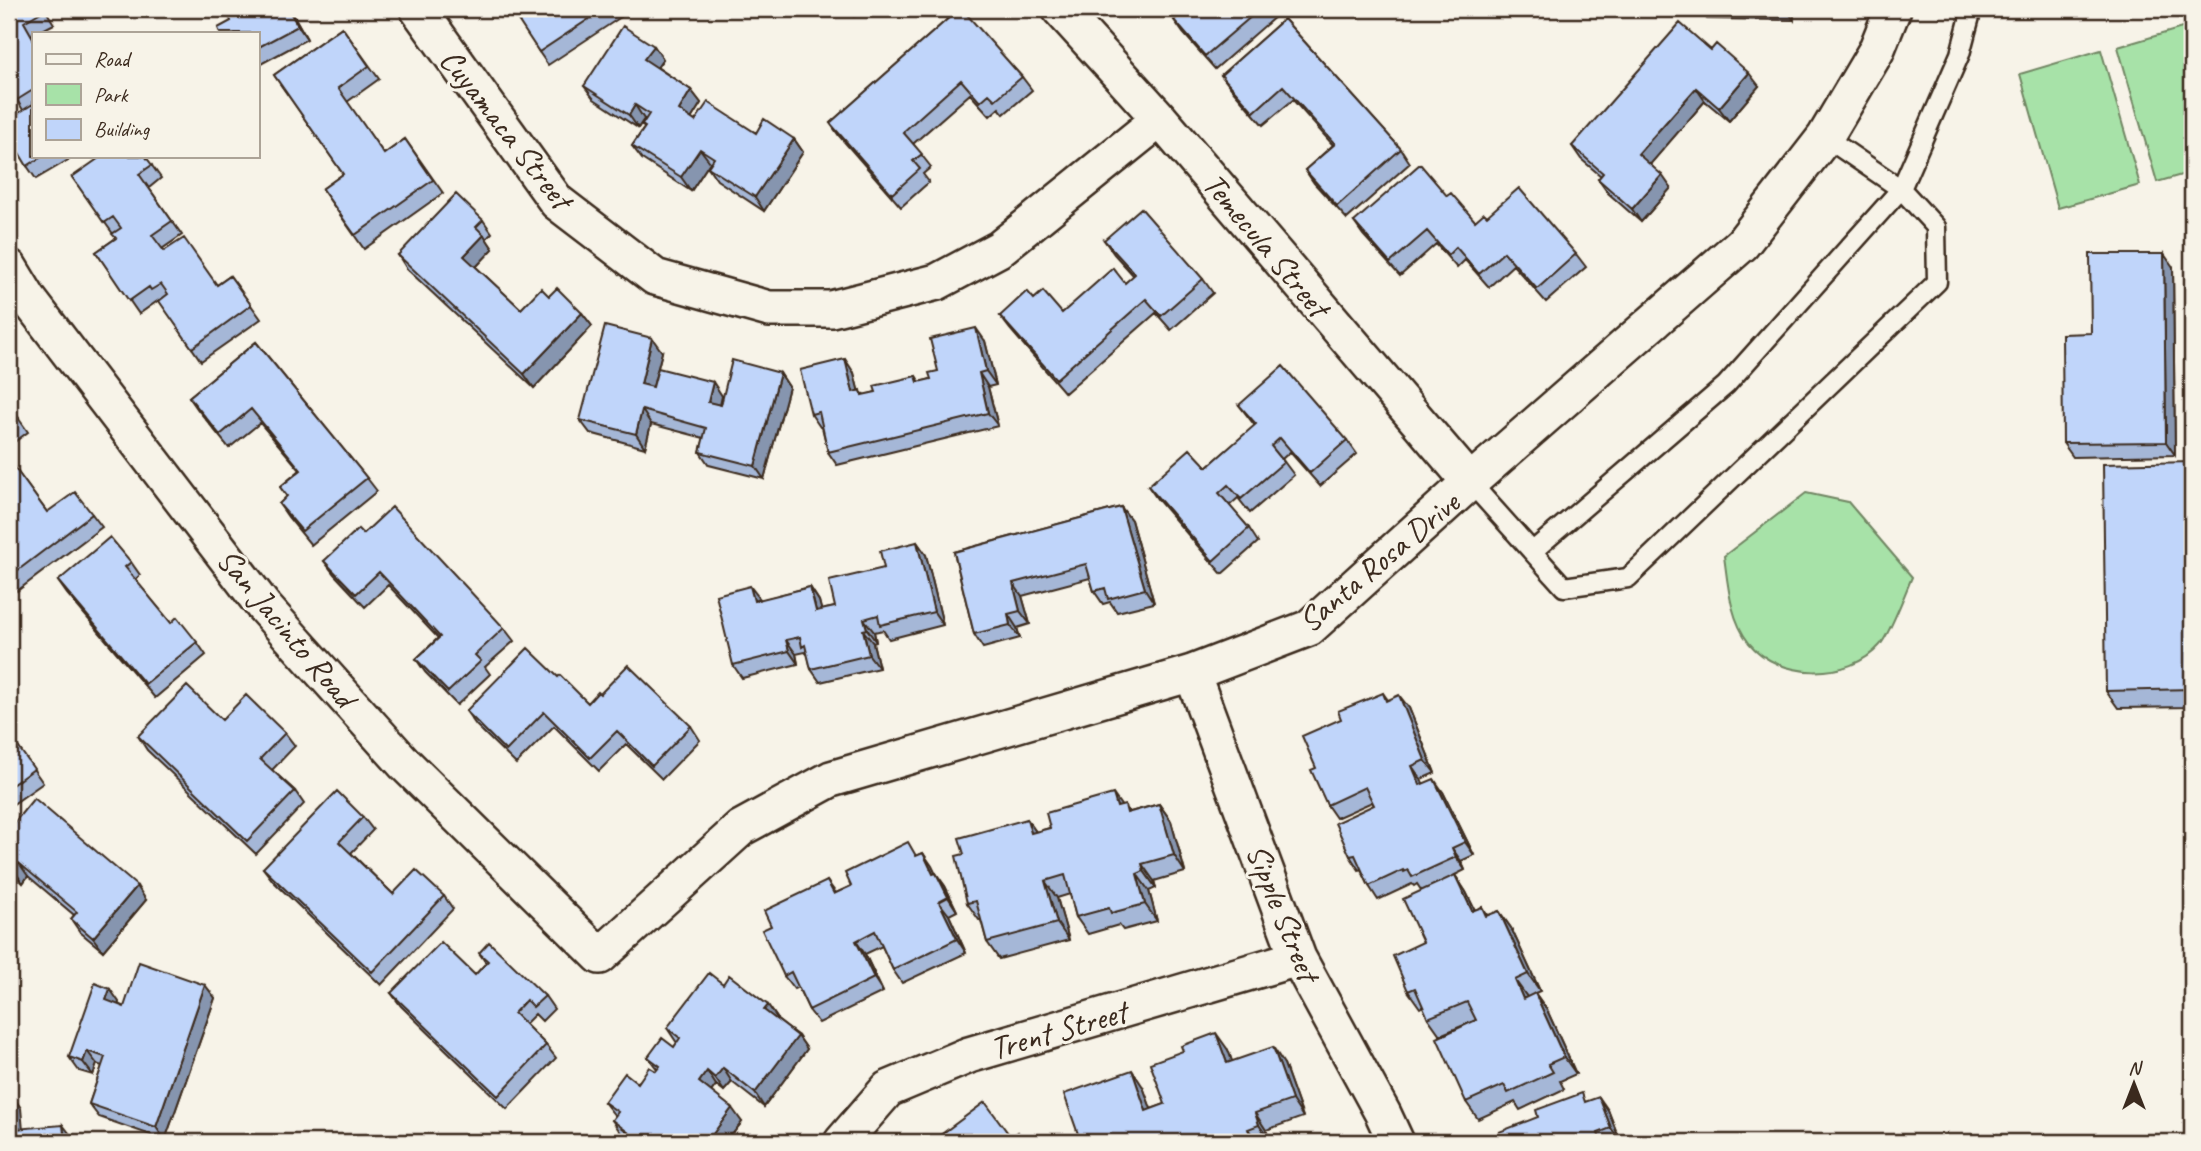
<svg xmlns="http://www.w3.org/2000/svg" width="2201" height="1151" font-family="Caveat,sans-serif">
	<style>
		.green { fill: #a7e2a8; stroke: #718663; stroke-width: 2 }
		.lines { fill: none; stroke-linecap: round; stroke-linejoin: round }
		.lane-casing { stroke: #3b2a1e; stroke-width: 23 }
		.street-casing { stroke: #3b2a1e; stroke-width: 40 }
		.lane { stroke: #f7f3e8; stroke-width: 18 }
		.street { stroke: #f7f3e8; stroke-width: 35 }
		.wall { fill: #a5b7d7; stroke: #3b2a1e; stroke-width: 2 }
		.shaded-wall { fill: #8695af; stroke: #3b2a1e; stroke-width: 2 }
		.building { fill: #c0d5fa; stroke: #3b2a1e; stroke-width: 2 }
		.labels { text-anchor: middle; stroke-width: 6; stroke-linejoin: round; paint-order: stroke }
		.street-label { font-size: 33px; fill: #3b2a1e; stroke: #f7f3e8 }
	</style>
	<rect width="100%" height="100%" fill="#f7f3e8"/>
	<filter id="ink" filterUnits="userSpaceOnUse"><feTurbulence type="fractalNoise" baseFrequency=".0143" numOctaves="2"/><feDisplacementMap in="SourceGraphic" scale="14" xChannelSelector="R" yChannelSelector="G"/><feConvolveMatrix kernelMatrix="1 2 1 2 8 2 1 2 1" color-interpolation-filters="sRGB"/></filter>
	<g filter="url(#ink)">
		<path class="green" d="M2192,25V172L2157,182L2118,47Z
			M2101,50L2140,185L2058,208L2020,74Z
			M1806,493L1848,502L1912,577C1905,593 1890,634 1880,645C1849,681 1779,680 1749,643C1730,619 1728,585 1724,556Z"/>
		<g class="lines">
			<g class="lane-casing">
				<path id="lane" d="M1470,482L1564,587L1628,578L1937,282L1936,227L1901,189L1825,137
					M1533,551L1726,385L1901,189L1960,54L1972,9"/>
			</g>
			<g class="street-casing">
				<path id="street" d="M418,9L557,202L655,277L769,309H831L937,282L999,249L1160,119
					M1060,9L1160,119L1470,482
					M9,267L29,300L264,607L404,763L600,956L741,828L831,779L1192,673L1309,628L1470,482L1742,244L1825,137L1876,51L1893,9
					M1192,673L1298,958L1383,1114L1396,1142
					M842,1142L888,1089L969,1055L1298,958"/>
			</g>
			<use href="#lane" class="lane"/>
			<use href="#street" class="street"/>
		</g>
		<path class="wall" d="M9,9H45L54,24L37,33H33V156H75L36,179L27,166L23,110L17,100Z
			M290,9L307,39L257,66V33Z
			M515,9H629L630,11L548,65L539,52Z
			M849,9H863L854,16Z
			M959,9L1022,77L1032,90L1004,114L999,108L990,116L970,94L913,144L931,167L923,174L929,182L901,207L839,136L830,123Z
			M1187,9H1284L1215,69L1183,33L1174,20Z
			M1699,9H1794V20L1707,19Z
			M1284,19L1401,149L1410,163L1347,219L1314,183L1305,170L1333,145L1293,100L1263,125L1231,88L1221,75Z
			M342,27L379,79L347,102L384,154L405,139L443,193L364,249L322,189L343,174L274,75Z
			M654,46L663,59L657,67L691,90L701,103L691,119L695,121L794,139L803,152L764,211L717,180L708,167L711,163L710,162L691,191L642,159L632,146L644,128L642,125L645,119H644L638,128L594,99L584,86Z
			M1711,50L1759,86L1729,121L1705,101L1650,164L1671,188L1641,222L1608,193L1598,179L1601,176L1581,159L1572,146Z
			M145,156L161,178L149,188L182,235L162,249L164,251L217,285L230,276L261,319L201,361L159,300L139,314L96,252L116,238L72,177Z
			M1447,196L1475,221L1487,216L1576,254L1586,267L1546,302L1513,265L1489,287L1465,260L1457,268L1436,244L1400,276L1363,235L1354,222Z
			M483,220L492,233L486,239L493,249L476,267L521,309L582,313L592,326L534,388L407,269L398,255Z
			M1104,240L1203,279L1213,293L1171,330L1156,313L1065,393L1010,329L1000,316L1034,299L1062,313L1125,283L1134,276L1114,254Z
			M2173,267L2175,455L2073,457L2063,443L2091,333Z
			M985,341L996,385L988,387L998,426L837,465L828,452L822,427H820L811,414L854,373L858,390L865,395L876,392L916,376L920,382L931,379L938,371Z
			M256,342L367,478L377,491L311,545L288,517L279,504L287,497L280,487L300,470L260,423L229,448L198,410L189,397Z
			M662,352L653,387L722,396L720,405L780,373L789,387L764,479L709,465L700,452L704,438L651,424L645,448L590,433L580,420Z
			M9,405L28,432L9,446Z
			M1239,405L1347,440L1357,454L1320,486L1290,452L1282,459L1294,475L1250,513L1238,498L1229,506L1249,528L1258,542L1222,574L1157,499L1148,486L1207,467L1255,426Z
			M9,460L47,512L92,514L102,527L17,591L9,580Z
			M2192,462V707L2118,708L2106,691Z
			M1121,507L1131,520L1154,603L1117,612L1110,602L1103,604L1094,591L1090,578L1022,596L1030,624L1017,628L1020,638L983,648L974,634L954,552Z
			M363,534L504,628L514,641L485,667L490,674L457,705L425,672L416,659L438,638L388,585L365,607L334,574L324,561Z
			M917,542L926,555L943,625L889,639L883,630L874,632L876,642L873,643L879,668L820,682L811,669L808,655L805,652L796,654L798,664L742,678L733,665L760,600L810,587L819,601L821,610L835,607Z
			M131,562L140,575L135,580L171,623L197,642L206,655L155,698L67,594L58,581Z
			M558,677L588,703L600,694L691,726L700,740L662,779L626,744L599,771L554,726L516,764L476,725L466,711Z
			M1383,693L1388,700L1409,708L1435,773L1421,779L1423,784L1443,792L1474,855L1461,861L1465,870L1455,875L1466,892L1475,910L1482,907L1488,916L1499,911L1511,928L1540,991L1535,993L1547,1010L1576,1074L1560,1081L1564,1089L1520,1110L1515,1102L1478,1119L1466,1102L1476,1020L1440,1035L1428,1018L1423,1006L1420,1008L1408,991L1423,942L1421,890L1417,884L1414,886L1412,884L1378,900L1369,886L1361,869L1359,870L1350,856L1374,805L1372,802L1336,818L1327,805L1316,768L1341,719Z
			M222,720L285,733L295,746L272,770L295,791L304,804L256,854L147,750L138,736Z
			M9,734L43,783L9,807Z
			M1159,804L1171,821L1185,872L1154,881L1156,888L1149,891L1157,921L1123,930L1119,925L1088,934L1076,917L1070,894L1057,898L1069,940L999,959L987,942L981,920H979L967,903L964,854L1027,819L1036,832L1122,806L1130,812Z
			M363,817L373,830L351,853L393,894L444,896L453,909L381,985L273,881L263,868Z
			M9,829L146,900L103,951L80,932L71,919L74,915L28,876L23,883L9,870Z
			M923,853L935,873L945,886L957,911L949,915L966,953L902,983L893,970L882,946L865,954L883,992L819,1023L809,1010L798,987L794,989L784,976L771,926L827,881L836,893Z
			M479,953L545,996L554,1009L542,1021L535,1014L525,1024L546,1045L556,1058L507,1109L401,1006L391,993L475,975L486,963Z
			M723,984L768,1005L777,1018L776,1019L798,1036L807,1049L764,1107L732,1082L724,1091L716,1085L711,1092L742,1122L726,1142H633L621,1133L612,1120L615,1116L604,1102L656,1071L657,1069L648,1057L674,1047L677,1043L667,1028Z
			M205,985L215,998L165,1140L99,1117L89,1104L102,1066L97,1064L93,1075L79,1071L69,1057L119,1002L118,1004L124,1007Z
			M1228,1050L1232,1062L1284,1064L1303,1117L1266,1130L1271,1142H1072L1078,1134L1143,1087L1151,1109L1165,1104Z
			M1588,1101L1608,1110L1620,1141L1617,1142H1503Z"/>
		<path class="shaded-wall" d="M288,9H290L307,39L298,26Z
			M1786,9H1794V20Z
			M654,46L663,59L654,72L644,59Z
			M1749,73L1759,86L1729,121L1719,108Z
			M1696,88L1705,101L1648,167L1638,154Z
			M691,90L701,103L688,124L679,110Z
			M635,105L644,119L638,128L629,115Z
			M794,139L803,152L764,211L755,197Z
			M700,149L710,162L691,191L681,177Z
			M1662,175L1671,188L1641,222L1632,209Z
			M484,235L493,249L474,269L464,256Z
			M2164,254L2173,267L2175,455L2166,442Z
			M582,313L592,326L534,388L524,374Z
			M976,328L985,341L996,385L986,371Z
			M652,338L662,352L650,398L641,384Z
			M845,359L854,373L862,405L853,392Z
			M780,373L789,387L764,479L755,466Z
			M979,373L988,387L998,426L988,413Z
			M713,382L722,396L718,415L708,402Z
			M642,410L651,424L645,448L636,434Z
			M1121,507L1131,520L1154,603L1145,589Z
			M917,542L926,555L943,625L934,612Z
			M1013,583L1022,596L1030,624L1020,611Z
			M750,586L760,599L754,601Z
			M810,587L819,601L825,624L816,611Z
			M1008,614L1017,628L1020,638L1010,625Z
			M864,619L874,632L876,642L867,629Z
			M863,630L873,643L879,668L869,655Z
			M786,640L796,654L798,664L789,651Z
			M1399,695L1409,708L1435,773L1425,760Z
			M1412,766L1421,779L1430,798L1420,785Z
			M1434,779L1443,792L1474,855L1465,842Z
			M1113,794L1125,811L1117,807Z
			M1159,804L1171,821L1185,872L1174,855Z
			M1027,819L1039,836L1031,833Z
			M1452,848L1461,861L1465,870L1456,857Z
			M923,853L932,866L942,887L933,874Z
			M19,863L28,876L23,883L13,869Z
			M1142,864L1154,881L1156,888L1144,871Z
			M936,873L945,886L957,911L948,897Z
			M1137,874L1149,891L1157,921L1145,904Z
			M1455,875L1466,892L1483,928L1472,911Z
			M1045,881L1057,898L1069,940L1057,923Z
			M137,886L146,900L103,951L93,938Z
			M939,902L949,915L966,953L957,939Z
			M1499,911L1511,928L1540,991L1528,974Z
			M856,941L865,954L883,992L874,978Z
			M1515,980L1527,997L1523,999Z
			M205,985L215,998L165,1140L156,1127Z
			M110,989L119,1002L116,1013L106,1000Z
			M1535,993L1547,1010L1576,1074L1564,1057Z
			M768,1005L777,1018L774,1023L764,1010Z
			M1216,1033L1228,1050L1239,1080L1227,1063Z
			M798,1036L807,1049L764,1107L755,1093Z
			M1273,1047L1284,1064L1303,1117L1292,1100Z
			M87,1051L97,1064L93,1075L83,1062Z
			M723,1068L732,1082L724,1091L715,1078Z
			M1132,1070L1143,1087L1158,1128L1146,1111Z
			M707,1071L716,1085L708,1096L699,1082Z
			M12,1095L21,1108L24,1142L15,1129Z
			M1599,1097L1608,1110L1620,1141L1611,1128Z
			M732,1108L742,1122L726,1142H707Z
			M1255,1113L1266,1130L1271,1142L1259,1125Z
			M63,1125L73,1138V1142H65Z
			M1248,1129L1258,1142L1253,1141Z"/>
		<path class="building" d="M9,9H43L44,10L24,22L33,38V90L17,100L9,88Z
			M225,9H288L298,26L257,48V33H220L218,28L231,21Z
			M515,9H604L539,52L512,11Z
			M959,9H962L1022,77L995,100L989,94L980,102L961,80L903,132L922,154L913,161L920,169L892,194L830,123Z
			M1187,9H1260L1205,56L1174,20Z
			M1284,19L1401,149L1337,206L1305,170L1335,144L1283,86L1254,112L1221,75Z
			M1680,23L1711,50L1716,44L1749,73L1719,108L1696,88L1638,154L1662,175L1632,209L1598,179L1603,173L1572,146Z
			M623,26L654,46L644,59L691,90L679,110L695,121L708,102L756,133L764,119L794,139L755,197L708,167L714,158L700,149L681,177L632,146L645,127L642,125L649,114L635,105L629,115L584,86Z
			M342,27L369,66L338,88L384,154L405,139L433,180L355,235L322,189L343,174L274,75Z
			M33,104V156H43L27,166L9,136V119Z
			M102,156H145L152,165L139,174L172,221L152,235L164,251L184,238L217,285L230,276L251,305L192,348L159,301L168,294L161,284L151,290L149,287L129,301L96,252L116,238L112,234L121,228L113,217L104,223L72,177Z
			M1420,164L1447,196L1451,193L1475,221L1484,213L1487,216L1519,188L1576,254L1537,289L1504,252L1479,274L1456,247L1448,255L1427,231L1390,263L1354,222Z
			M456,194L483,220L476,227L484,235L464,256L521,309L541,288L549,296L557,288L582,313L524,374L398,255Z
			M1141,208L1203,279L1161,316L1146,299L1056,379L1000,316L1027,291L1034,299L1043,291L1062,313L1113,268L1125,283L1135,274L1104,240Z
			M2090,254H2164L2166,442L2063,443L2062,334L2091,333Z
			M605,326L652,338L641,384L653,387L658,368L713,382L708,402L721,405L732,360L780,373L755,466L700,452L706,428L642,410L636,434L580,420Z
			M976,328L986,371L979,373L988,413L828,452L819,412L811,414L800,370L845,359L853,392L861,390L862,395L876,392L874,386L916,376L918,382L931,379L929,373L938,371L930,339Z
			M256,342L367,478L302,531L279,504L287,496L280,487L301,470L251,409L220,435L189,397Z
			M1283,366L1347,440L1310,473L1280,438L1271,446L1284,462L1241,499L1228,485L1219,493L1249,528L1213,561L1148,486L1190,449L1207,467L1256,424L1239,405Z
			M9,405L19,418L9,426Z
			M9,460L47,512L75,492L92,514L9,577Z
			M2192,462V689L2106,691L2103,464Z
			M392,507L504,628L475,655L481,661L448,692L416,659L440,637L379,572L356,594L324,561L358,529L363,534Z
			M1121,507L1145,589L1108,599L1105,588L1094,591L1086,564L1013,583L1020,611L1008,614L1010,625L974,634L954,552Z
			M110,537L131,562L125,567L171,623L177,617L197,642L145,684L58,581Z
			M917,542L934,612L880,625L878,615L864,619L867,629L863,630L869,655L811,669L805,645L802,647L800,637L786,640L789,651L733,665L716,595L750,586L754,601L810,587L816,611L835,607L829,581L884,568L880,551Z
			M528,648L558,677L560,675L588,703L598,692L600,694L628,665L691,726L652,766L617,731L590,758L544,712L506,751L466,711Z
			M187,686L222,720L246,695L285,733L260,759L295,791L247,841L138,736Z
			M1383,693L1386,701L1399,695L1425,760L1412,766L1420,785L1434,779L1465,842L1452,848L1456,857L1412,877L1408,870L1404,872L1403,870L1369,886L1355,855L1350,856L1335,823L1374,805L1365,787L1327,805L1311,770L1316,768L1302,736L1341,719L1338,711Z
			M9,734L34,769L9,787Z
			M337,791L363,817L339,842L393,894L416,870L444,896L372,972L263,868Z
			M1113,794L1117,807L1125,805L1127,813L1159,804L1174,855L1142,864L1144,871L1137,874L1145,904L1111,913L1109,908L1076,917L1065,875L1045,881L1057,923L987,942L976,901L967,903L956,856L964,854L959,838L1027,819L1031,833L1050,828L1046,813Z
			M34,798L137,886L93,938L71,919L77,912L19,863L13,869L9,865V829Z
			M908,842L916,856L923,853L933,874L936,873L948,897L939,902L957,939L893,970L875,931L856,941L874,978L809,1010L791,972L784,976L762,930L771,926L764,911L827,881L834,894L851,886L845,873Z
			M1455,875L1472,911L1482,907L1486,916L1499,911L1528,974L1515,980L1523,999L1535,993L1564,1057L1548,1064L1553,1072L1508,1093L1504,1085L1466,1102L1437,1038L1476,1020L1467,1002L1428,1018L1415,988L1408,991L1393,956L1423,942L1403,899Z
			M441,942L475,975L488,961L479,953L489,942L545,996L533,1007L526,1000L514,1013L546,1045L498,1096L391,993Z
			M139,962L205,985L156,1127L89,1104L105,1057L87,1051L83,1062L69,1057L95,983L110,989L106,1000L124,1007Z
			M709,973L723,984L729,975L768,1005L764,1010L798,1036L755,1093L723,1068L715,1078L707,1071L699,1082L732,1108L707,1142H641L612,1120L618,1112L604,1102L625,1073L638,1083L649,1067L656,1071L660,1066L648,1057L662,1038L674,1047L680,1038L667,1028Z
			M1216,1033L1227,1063L1273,1047L1292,1100L1255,1113L1259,1125L1248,1129L1253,1141L1072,1142L1070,1137L1078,1134L1064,1094L1132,1070L1146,1111L1165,1104L1150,1063L1183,1051L1181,1046Z
			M1582,1093L1585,1102L1599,1097L1611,1128L1598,1133L1601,1142H1503L1499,1132L1538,1117L1536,1110Z
			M9,1095H12L15,1129L63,1125L65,1142H9Z
			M985,1102L1011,1137L1018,1132L1025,1142H931Z"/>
	</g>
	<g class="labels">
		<g class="street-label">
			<text transform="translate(507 128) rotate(52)" y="12">Cuyamaca Street</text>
			<text transform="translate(1267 244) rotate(50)" y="12">Temecula Street</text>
			<text transform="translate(1378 561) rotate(-40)" y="12">Santa Rosa Drive</text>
			<text transform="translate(287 627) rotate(50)" y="12">San Jacinto Road</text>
			<text transform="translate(1284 912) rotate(68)" y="12">Sipple Street</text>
			<text transform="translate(1058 1029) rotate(-16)" y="12">Trent Street</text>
		</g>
	</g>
	<rect width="2201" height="1151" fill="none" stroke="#f7f3e8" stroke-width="35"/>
	<rect x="18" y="18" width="2166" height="1116" fill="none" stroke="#3b2a1e" stroke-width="2.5" filter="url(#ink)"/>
	<rect x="32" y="32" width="228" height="126" fill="#f7f3e8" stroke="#aca397" stroke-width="2"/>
	<rect x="46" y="54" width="35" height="10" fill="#f7f3e8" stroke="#aca397" stroke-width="2"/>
	<text x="94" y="66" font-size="21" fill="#3b2a1e">Road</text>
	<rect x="46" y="84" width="35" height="21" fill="#a7e2a8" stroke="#aca397" stroke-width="2"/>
	<text x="94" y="102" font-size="21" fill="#3b2a1e">Park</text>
	<rect x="46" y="119" width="35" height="21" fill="#c0d5fa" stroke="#aca397" stroke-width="2"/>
	<text x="94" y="136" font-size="21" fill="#3b2a1e">Building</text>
	<g transform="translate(2134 1084)" stroke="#f7f3e8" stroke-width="5" paint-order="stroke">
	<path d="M0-5L12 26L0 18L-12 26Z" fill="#3b2a1e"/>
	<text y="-10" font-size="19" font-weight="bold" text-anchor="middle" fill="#3b2a1e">N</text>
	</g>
</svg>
